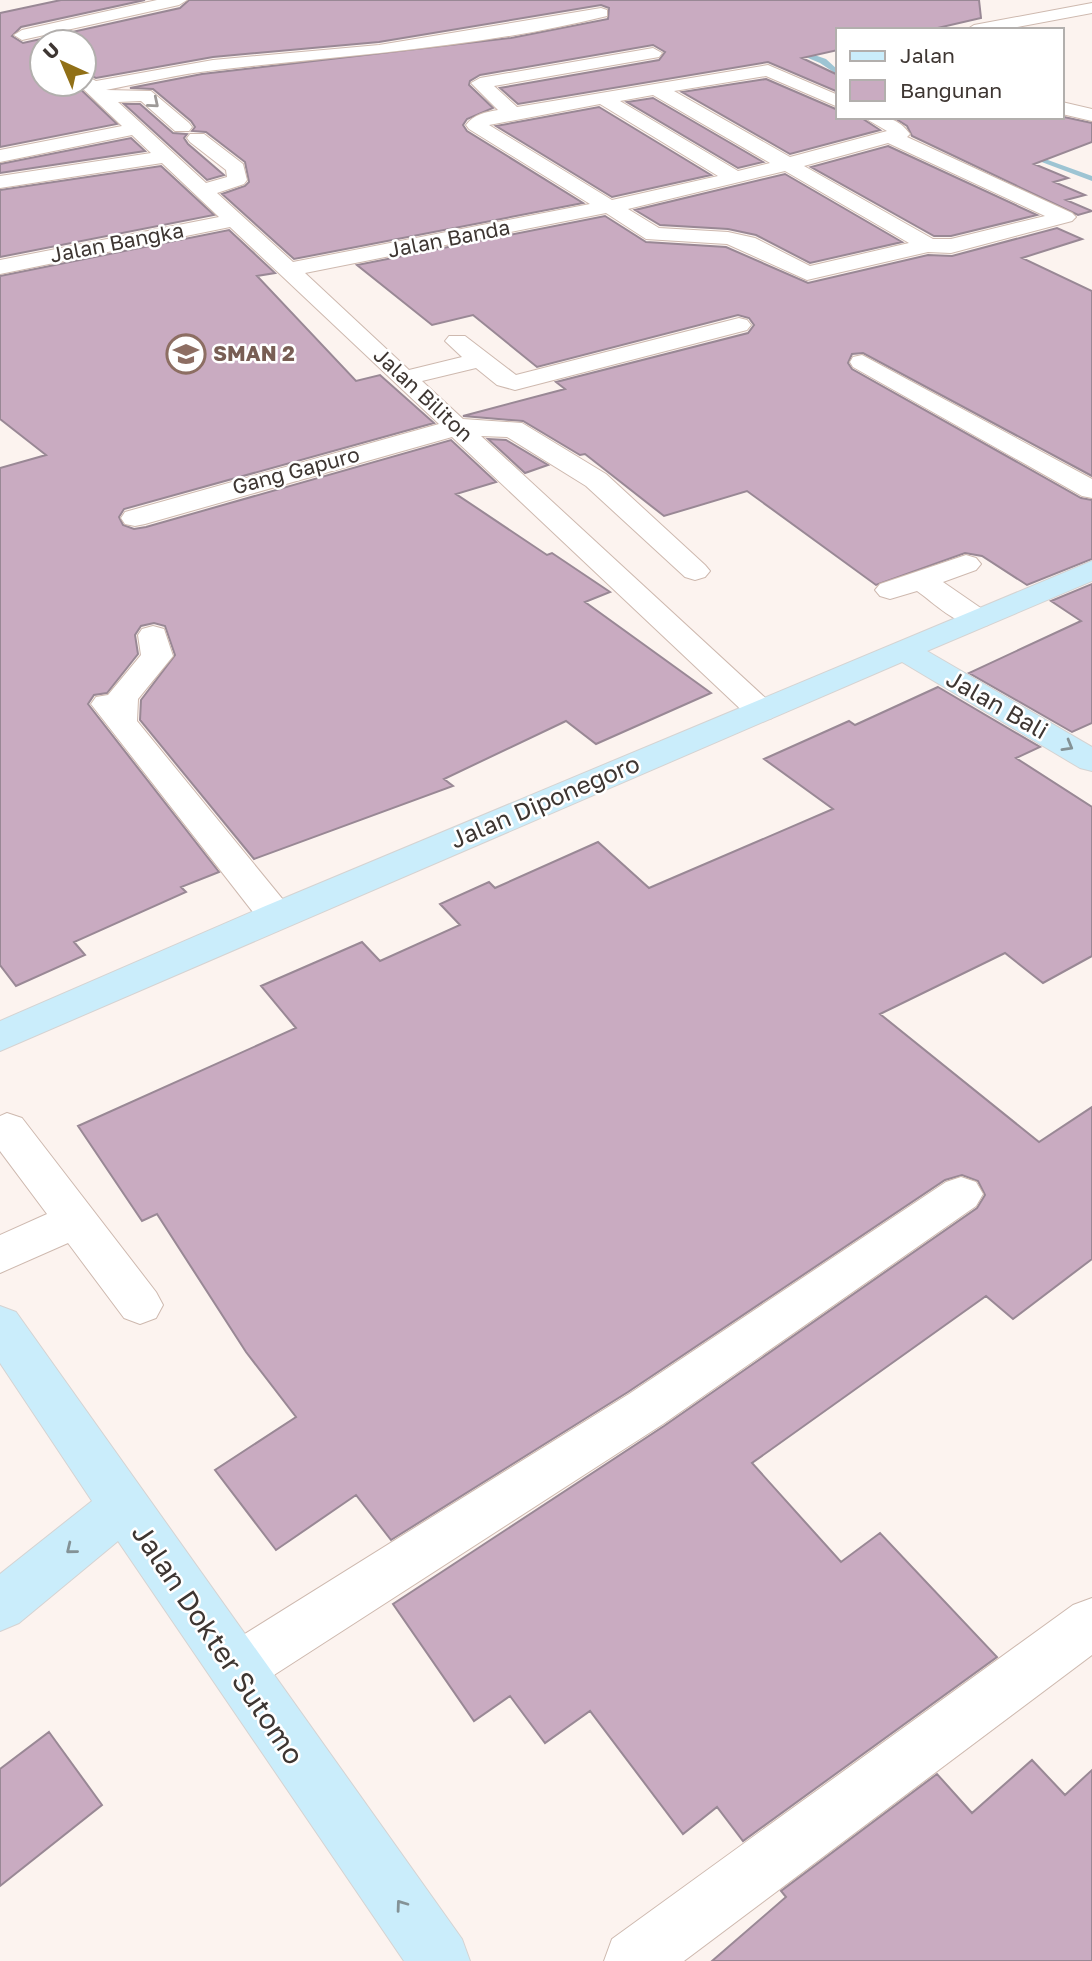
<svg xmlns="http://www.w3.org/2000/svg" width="1092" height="1961" font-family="'Golos Text',sans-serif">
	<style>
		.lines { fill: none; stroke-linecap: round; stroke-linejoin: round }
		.stream { fill: #9dc4d3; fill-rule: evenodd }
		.building { fill: #c9abc1; stroke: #998895; stroke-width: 2 }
		.minor-casing { stroke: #ceb9af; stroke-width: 2 }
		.major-casing { stroke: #d5d3d2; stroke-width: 2 }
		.minor { fill: #fff; fill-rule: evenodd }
		.major { fill: #caedfb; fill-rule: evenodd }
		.oneway { stroke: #9e9a98 }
		.oneway2 { stroke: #849296 }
		.labels { text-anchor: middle; stroke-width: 5; stroke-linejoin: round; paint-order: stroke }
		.far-street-label { font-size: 21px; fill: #3e3632; stroke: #fff }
		.far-education-label { font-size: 21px; font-weight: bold; fill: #785e54; stroke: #fff; text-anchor: start }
		.street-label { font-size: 24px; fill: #3e3632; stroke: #fff }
		.near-street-label { font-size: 28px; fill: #3e3632; stroke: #fff }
	</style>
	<rect width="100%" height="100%" fill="#fcf3ef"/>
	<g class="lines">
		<path class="stream" d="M791,47L826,59L838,70V75L820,63L789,50Z
			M1023,151L1092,176V181L1023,155Z"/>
	</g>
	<path class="building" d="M61,0H145L21,27L12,36L23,43L180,8L189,0H979L981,18L929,30H838V50L802,58L838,75V92L768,62L518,104L500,88L659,60L665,52L653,45L480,75L470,81L469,85L493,108L467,119L463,125L467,131L583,203L294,259L222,194L245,186L249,182L245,162L206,132L192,131L195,127L191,121L153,89L130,88L202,74L511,38L608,19L609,8L601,5L379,42L213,57L96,78L84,73V42H42V84H75L117,124L0,147V13Z
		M766,79L838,110V117H860L880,130L790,154L682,92Z
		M653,98L763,162L738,168L627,102Z
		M124,104H140L173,133L187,134L184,138L188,144L224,175L207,180Z
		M599,107L711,175L612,197L496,126Z
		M893,117H1064L1092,123V142L1034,164L1068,178L1054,182L1085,195L1066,200L1092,211L1078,215L912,136L907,126Z
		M131,138L145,151L0,173V164Z
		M888,146L1037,215L951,236H934L811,167Z
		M161,166L214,215L0,257V190Z
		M785,174L902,242L810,263L756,235L728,229L660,225L635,210Z
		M605,216L646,242L726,247L808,283L928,255L952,256L1057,228L1082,239L1022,258L1092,291V476L863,353L852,354L848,363L852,369L1081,498L1092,500V559L1027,585L982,556L965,553L876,585L747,491L664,516L585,454L580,455L523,421L463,416L565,389L556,382L748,333L754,325L749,318L738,315L537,367L473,315L432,325L357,265Z
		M229,230L275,273L257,276L356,381L380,375L434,423L124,509L119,517L123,525L134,529L146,527L451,440L496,482L456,494L547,555L552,553L610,592L585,602L711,693L596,744L566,721L444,779L453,786L254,859L140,720L141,700L175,655L165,626L154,623L141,626L135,635L138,654L107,693L94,695L88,704L219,872L181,887L186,892L74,942L85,955L16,986L0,965V468L46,455L0,419V276Z
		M488,439L506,440L548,465L525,473Z
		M1092,584V723L1072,732L969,673L1081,621L1051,601Z
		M938,687L1040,747L1016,758L1092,807V956L1043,983L1005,953L880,1014L1039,1142L1092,1107V1259L1013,1319L986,1296L752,1463L841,1562L880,1533L997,1657L743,1841L717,1807L683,1834L590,1711L545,1743L510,1696L474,1721L393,1604L664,1426L977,1208L985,1195L978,1181L962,1175L945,1180L628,1392L391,1540L356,1495L276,1550L215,1470L296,1417L246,1352L157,1214L142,1221L78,1126L296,1028L261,986L362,942L380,961L460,925L440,904L489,882L495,888L598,842L649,888L833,809L764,759L849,721L855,725Z
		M49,1732L102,1805L0,1886V1769Z
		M1032,1760L1065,1795L1092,1770V1961H712L786,1897L781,1891L937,1774L972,1813Z"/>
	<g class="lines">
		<g class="minor-casing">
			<path id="minor" d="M157,0H187L179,5L22,40L14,35L22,30Z
				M1092,3V13L1002,30H966L974,25Z
				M601,8L607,10V16C479,48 346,55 216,70C179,74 142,83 106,90L151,91L189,123L192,127L189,131H175L141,101L118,102L206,183L227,177L226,170L190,142L187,138L190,134H204L243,164L247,180L244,184L217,193L293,262L590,204L469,129L466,125C474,114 486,112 498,110L471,83L480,78L653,48L662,53L659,57L494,86L517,107L768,65L838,95V107L766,76L674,91L790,157L887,131L863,117C883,117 897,116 910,134L907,137L1072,213L1076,217L1072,221L951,253L928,252L807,280L727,244L646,239L606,213L305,273L409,370L462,357L445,341L449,336H465L516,375L739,318L747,320L751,325L747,330L515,390L497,385L476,368L422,381L463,419L522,423L606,474L705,565L710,571L705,577L695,580L685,577L586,486L507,437L481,436L772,704L777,711L772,718L761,721L750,718L452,437L145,524L135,526L125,524L121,518L125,512L439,424L230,227L0,274V260L219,217L162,163L0,188V176L151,153L132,135L0,162V150L122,126L78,84H84V75L96,81L213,60L379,45ZM653,95L770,163L738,171L620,101ZM600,104L718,176L612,200L489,125ZM888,143L1045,216L951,239H933L804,166ZM785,171L909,243L810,266L755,238L728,232L659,228L628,209Z
				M1062,102L1092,109V121L1062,114Z
				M862,355L1092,479V498L1082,496L853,367L850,362L853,357Z
				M966,555L976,558L981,564L976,570L943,582L988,613L992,619L988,625C962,632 937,605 917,591L890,599L880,596L875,590L880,584Z
				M153,626L164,629L173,656L138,699L137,721L289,907L295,916L289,925L276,928L263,925L91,704L96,697L108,695L141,655L138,635L142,629Z
				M7,1113L22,1118L156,1292L163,1305L156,1318L140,1324L124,1318L68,1243L0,1273V1235L47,1214L0,1151V1116Z
				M961,1177L976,1182L983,1194L976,1206L663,1424L257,1686L238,1694L219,1686L211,1668L219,1650L629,1394L946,1182Z
				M1092,1598V1655L684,1961H604L612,1939L1073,1605Z"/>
		</g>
		<g class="major-casing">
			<path id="major" d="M1092,561V581L927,651L1092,747V771L1080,768L902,662L0,1051V1021L263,907Z
				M0,1306L16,1312L462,1939L470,1961H404L118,1541L19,1623L0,1631V1574L92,1501L0,1363Z"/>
		</g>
		<use href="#minor" class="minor"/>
		<use href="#major" class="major"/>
	</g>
	<defs><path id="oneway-chevron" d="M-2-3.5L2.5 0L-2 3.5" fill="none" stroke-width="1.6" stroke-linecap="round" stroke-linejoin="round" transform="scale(1.75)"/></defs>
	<use class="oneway" href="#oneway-chevron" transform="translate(154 103) rotate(40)"/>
	<g class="oneway2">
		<use href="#oneway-chevron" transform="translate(1068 746) rotate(30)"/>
		<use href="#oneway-chevron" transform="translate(71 1549) rotate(141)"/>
		<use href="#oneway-chevron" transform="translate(401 1905) rotate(-126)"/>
	</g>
	<defs>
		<g id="school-ring" transform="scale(2.0125)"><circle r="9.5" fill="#fff" stroke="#8d6e63" stroke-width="1.5"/><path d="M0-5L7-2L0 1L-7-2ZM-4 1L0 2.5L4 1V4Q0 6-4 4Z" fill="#8d6e63"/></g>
	</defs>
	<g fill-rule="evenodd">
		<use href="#school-ring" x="186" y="354"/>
	</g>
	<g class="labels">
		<g class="far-street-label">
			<text transform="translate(449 239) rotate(-11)" y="7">Jalan Banda</text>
			<text transform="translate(117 243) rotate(-11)" y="7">Jalan Bangka</text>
			<text transform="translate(423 395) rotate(43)" y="7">Jalan Biliton</text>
			<text transform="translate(296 471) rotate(-15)" y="7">Gang Gapuro</text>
		</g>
		<g class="far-education-label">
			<text x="213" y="361">SMAN 2</text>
		</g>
		<g class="street-label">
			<text transform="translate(997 705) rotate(30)" y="8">Jalan Bali</text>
			<text transform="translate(545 802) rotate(-23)" y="8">Jalan Diponegoro</text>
		</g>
		<g class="near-street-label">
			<text transform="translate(218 1644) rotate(56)" y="10">Jalan Dokter Sutomo</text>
		</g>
	</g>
	<rect x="836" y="28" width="228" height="91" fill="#ffffff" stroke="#b2afad" stroke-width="2"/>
	<rect x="850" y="51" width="35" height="10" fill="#caedfb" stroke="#b2afad" stroke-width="2"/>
	<text x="900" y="63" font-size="21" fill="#3e3632">Jalan</text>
	<rect x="850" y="80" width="35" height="21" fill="#c9abc1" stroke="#b2afad" stroke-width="2"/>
	<text x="900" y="98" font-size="21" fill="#3e3632">Bangunan</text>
	<g transform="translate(63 63) rotate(316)"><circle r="33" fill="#ffffff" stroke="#b2afad" stroke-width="2"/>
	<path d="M0-5L12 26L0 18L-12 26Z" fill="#917017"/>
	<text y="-10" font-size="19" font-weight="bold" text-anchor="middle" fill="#3e3632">U</text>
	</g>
</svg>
